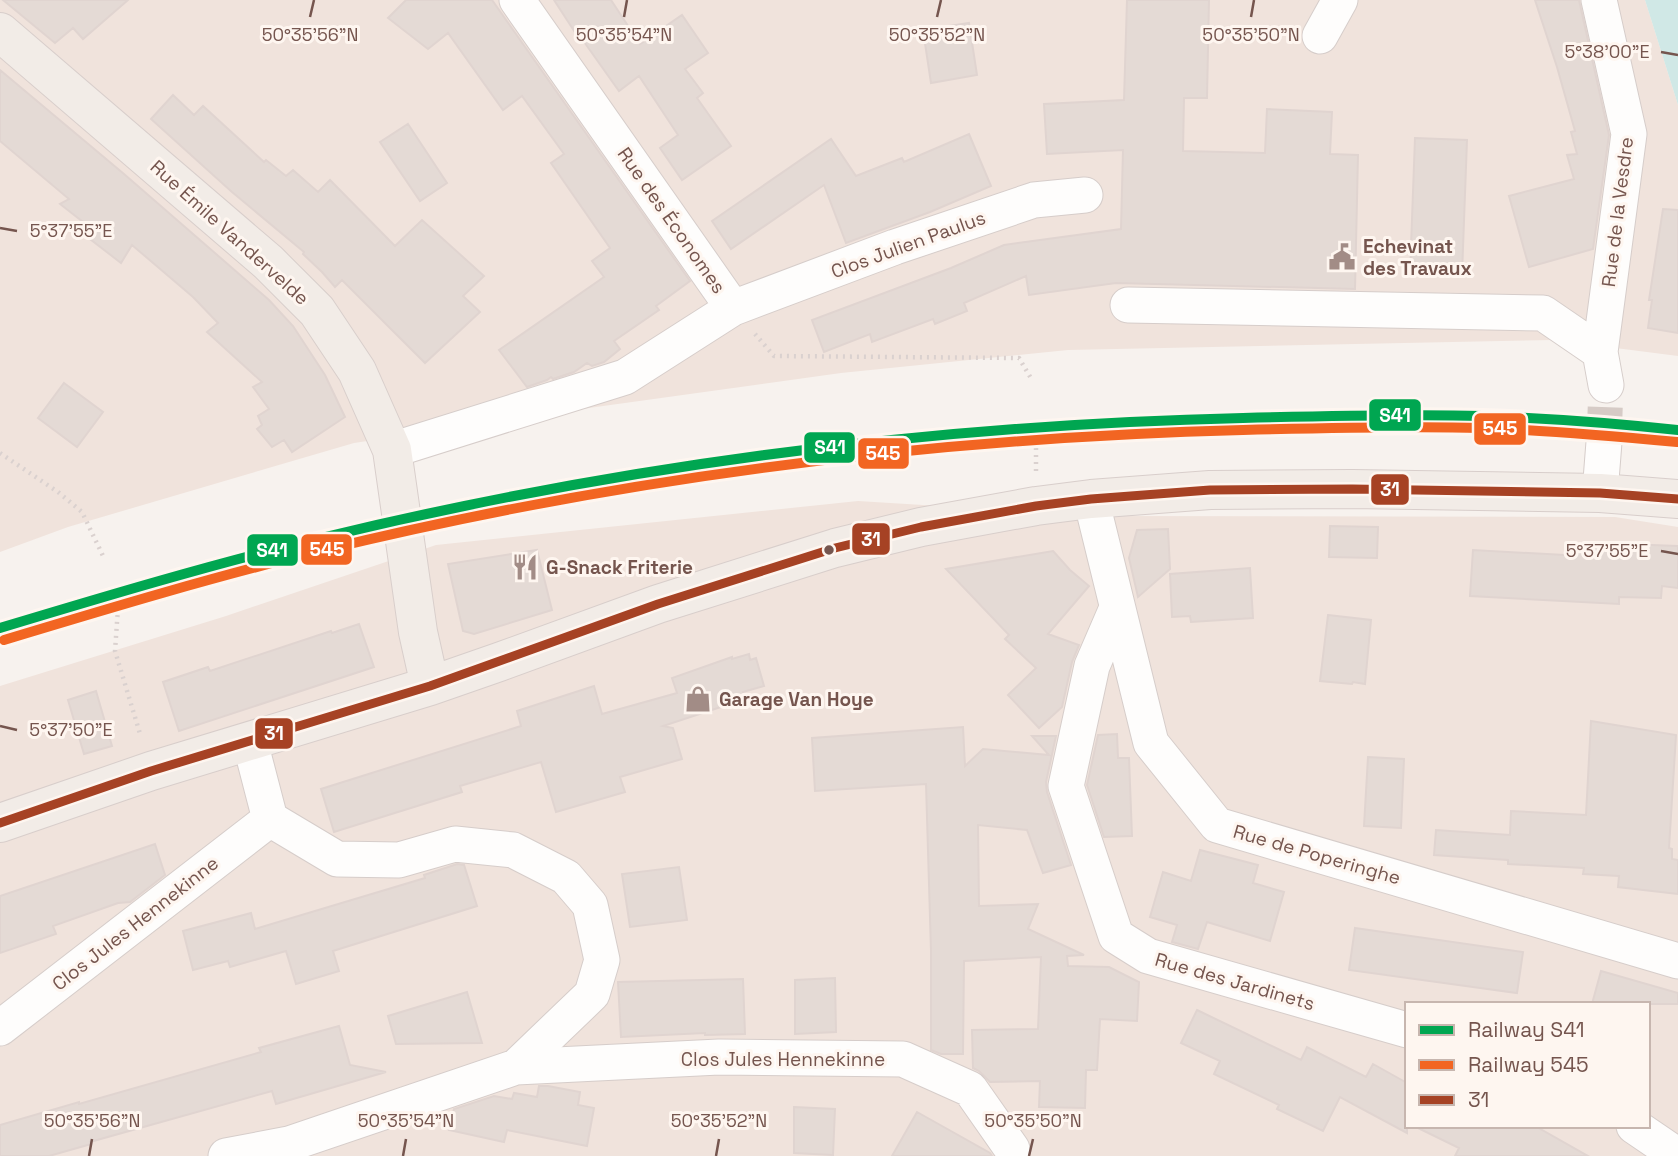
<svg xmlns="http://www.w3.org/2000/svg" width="1678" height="1156" font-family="'Space Grotesk',sans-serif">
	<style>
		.residential { fill: #f0e3dc; fill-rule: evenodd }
		.water { fill: #d0e8e6 }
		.building { fill: #e4dad5; stroke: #e0d4d0; stroke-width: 2 }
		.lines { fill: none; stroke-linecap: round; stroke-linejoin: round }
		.minor-tunnel { stroke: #d6cbc6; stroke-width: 35; stroke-dasharray: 35 18; stroke-linecap: butt }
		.minor-casing { stroke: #d6cdca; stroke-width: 37 }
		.major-casing { stroke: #d8cecb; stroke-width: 40 }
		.path { stroke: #dad1cf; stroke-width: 4.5; stroke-dasharray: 2 5; stroke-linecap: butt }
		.minor { stroke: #fefdfc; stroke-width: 35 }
		.major { stroke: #f2ece7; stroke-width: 38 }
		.bus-1-casing { stroke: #fef6f0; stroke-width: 14 }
		.bus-1 { stroke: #a64224; stroke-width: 9 }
		.rail-1-casing { stroke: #fef6f0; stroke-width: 16 }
		.rail-2-casing { stroke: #fef6f0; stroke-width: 16 }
		.rail-1 { stroke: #00a651; stroke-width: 10 }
		.rail-2 { stroke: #f26522; stroke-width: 10 }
		.ticks { fill: none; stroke: #75554e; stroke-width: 2.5 }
		.bus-dot { fill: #75554e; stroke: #fef6f0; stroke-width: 2.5 }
		.labels { text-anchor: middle; stroke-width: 6; stroke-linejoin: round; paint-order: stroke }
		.street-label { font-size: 19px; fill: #75554e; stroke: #fef6f0 }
		.poi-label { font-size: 19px; font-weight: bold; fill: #75554e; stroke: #fef6f0; text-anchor: start }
		.ticks-label { font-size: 18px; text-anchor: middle; fill: #75554e; stroke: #fef6f0; stroke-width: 6; stroke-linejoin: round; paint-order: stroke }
		.line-badge { stroke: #fef6f0; stroke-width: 2.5 }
		.badge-label { font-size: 19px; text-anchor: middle; font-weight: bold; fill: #fff }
	</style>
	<rect width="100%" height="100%" fill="#f7f2ee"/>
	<path class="residential" d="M0,0H1645L1678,105V356L1553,340L1068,350L841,373L596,407L354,443L68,527L0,552Z
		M858,501L1101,516L1615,517L1678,527V1156H0V686L226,616L436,545ZM1407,1004H1648V1126H1407Z"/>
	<path class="water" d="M1645,0H1678V105Z"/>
	<path class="building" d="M3,0H128L83,39L73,28L55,43Z
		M406,0H492L690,281L656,306L659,310L614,341L620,349L604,362L592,366L587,363L574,372L553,379L551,377L547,380L527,387L499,350L604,277L592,261L610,248L551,163L564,154L522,96L503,110L448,33L428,49L388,18Z
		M554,0H611L640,44L682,15L708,53L685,69L703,93L697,98L731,146L682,180L660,148L678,135L639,76L619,91L582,39L580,40Z
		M1127,0H1209L1207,98H1184L1183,151L1265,153L1267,109L1332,112L1330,154L1358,155L1355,289L1116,283L1029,295L1026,276L964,303L967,311L935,324L933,319L872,342L870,334L824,352L812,320L951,268L1004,245L1121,229L1123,150L1047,154L1044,104L1124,100Z
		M1535,0H1579L1609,135L1593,249L1529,267L1509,196L1574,179L1567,155L1577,154L1571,132L1575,131L1557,67Z
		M969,23L977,75L931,83L923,30Z
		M0,70L124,174L269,300L293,326L325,375L345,417L292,452L284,440L272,447L257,429L262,425L258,416L269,409L253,387L262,382L207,332L218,323L193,297L132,245L121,263L77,229L83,222L60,204L69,199L0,141Z
		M173,95L194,115L203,106L264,162L266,160L286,176L293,170L318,192L330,180L395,246L422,220L484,276L463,296L480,312L425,363L342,280L335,287L322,272L303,254L304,252L232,192L151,119Z
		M408,124L447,183L420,201L380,142Z
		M969,134L991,186L930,212L846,243L824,185L731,249L712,221L831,139L856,176L902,158L904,162Z
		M1415,138L1467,140L1462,275L1410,273Z
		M1663,209L1678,210V333L1648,328L1652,300H1649Z
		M64,383L103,412L77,447L38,418Z
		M1330,526L1378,527L1377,558L1329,557Z
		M1168,529L1170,569L1138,597L1129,558L1137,530Z
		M1600,543L1678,546V588L1662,586L1661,598L1619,597V604L1470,596L1473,550L1565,555V544Z
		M537,550L552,610L474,634L463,631L448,564Z
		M1053,551L1070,570L1089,586L1048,634L1079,645L1072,662L1062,707L1039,728L1008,695L1036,668L1005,639L1009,635L946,569Z
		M1250,568L1253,618L1191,622L1190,616L1172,617L1170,574Z
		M1328,615L1371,620L1365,684L1353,682L1352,684L1320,681Z
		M359,624L374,667L179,731L163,682L208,667L210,671L331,631L332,633Z
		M749,654L750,660L756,658L764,686L743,692L745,699L663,726L673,728L682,759L620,777L625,792L556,812L541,762L460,786L462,792L334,832L321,789L521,726L517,711L594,686L602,714L677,693L672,678L732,657V659Z
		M96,691L112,746L84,754L68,700Z
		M1591,721L1676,735L1669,848L1672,849V859L1678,860V894L1618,887L1619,876L1583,874L1584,868L1508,864V860L1434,855L1436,830L1510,835L1511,811L1586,815Z
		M963,727L965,766L983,749L1049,755L1032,736H1056L1046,782L1047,792L1071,865L1043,873L1027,830L978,825L979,906L1038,904L1028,929L1084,955L1067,956L1068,966L1109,967L1139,982L1137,1021L1100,1019L1097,1070H1086L1085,1108L1039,1107L1040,1081L990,1082L979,1071L973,1068L972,1030L1038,1029L1041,957L964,961L963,1054H941L931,1050V951L926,784L815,791L812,738Z
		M1117,734L1118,758H1129L1132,836L1104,837L1087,785L1098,735Z
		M1368,757L1404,759L1401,828L1364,826Z
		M155,844L165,875L130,902L118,903L53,926L56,934L0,953V896Z
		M1200,850L1258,865L1253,883L1284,892L1270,941L1207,922L1198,949L1172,942L1177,925L1150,917L1163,872L1191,881Z
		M457,864L464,865L477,906L333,951L339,971L296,984L286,951L230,967L228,961L193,970L183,931L251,913L255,929L425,878L424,875Z
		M679,867L687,920L630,927L622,874Z
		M1355,928L1523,952L1517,993L1349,970Z
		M1601,971L1678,993V1004H1592Z
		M835,978L836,1032L795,1034V980Z
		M743,979L745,1034L705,1035V1033L621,1037L618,982Z
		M467,992L482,1043L396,1044L388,1016Z
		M1197,1010L1301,1060L1307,1047L1366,1077L1373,1064L1407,1083V1133L1340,1097L1323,1131L1277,1109L1279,1105L1214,1074L1220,1061L1181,1043Z
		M339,1026L350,1065L386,1072L276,1104L272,1091L90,1142L91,1144L49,1156H0V1125L79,1102V1104L261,1052L259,1048Z
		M539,1086H548L580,1092L578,1105L594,1108L587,1146L507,1130L504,1142L449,1130L454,1109L494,1096L512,1099L514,1093L537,1097Z
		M794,1107L835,1109L833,1155L794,1153Z
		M917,1112L990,1153L992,1156H892Z
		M1414,1126H1535L1588,1156H1455L1459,1148Z"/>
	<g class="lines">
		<path class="minor-tunnel" d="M1604,442L1606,385"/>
		<g class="minor-casing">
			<path id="minor" d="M1599,0L1629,134L1600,352L1606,385
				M1320,36L1340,0
				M1128,305L1543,313L1600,352
				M733,308L895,247L1034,200L1085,195
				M392,450L625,377L733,308L517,0
				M1600,493L1604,442
				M1091,499L1151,743L1217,825L1678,961
				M1117,608L1092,666L1066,786L1116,936L1148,956L1407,1030
				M250,742L270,819L337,859L399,860L455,844L513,850L566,877L590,905L602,960L592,994L516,1067
				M0,1028L270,819
				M1634,1126L1678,1156
				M226,1156L289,1144L516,1067L719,1057L903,1059L970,1089L1012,1149"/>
		</g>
		<g class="major-casing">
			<path id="major" d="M0,32L268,262L317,311L357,371L392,450L418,632L430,686
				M0,823L151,771L430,686L499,662L658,604L835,548L921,527L1036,506L1091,499L1210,490L1352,489L1600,493L1678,499"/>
		</g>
		<path class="path" d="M755,334L774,356L1019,358L1032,380
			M0,453L58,492L82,512L104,558
			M1036,471V447
			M118,608L115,651L141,737"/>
		<use href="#minor" class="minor"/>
		<use href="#major" class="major"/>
		<g class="bus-1-casing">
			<path id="bus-1" d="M0,823L151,771L430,686L658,604L835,548L921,527L1036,506L1091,499L1210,490L1352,489L1600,493L1678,499"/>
		</g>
		<use href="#bus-1" class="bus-1"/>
		<g class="rail-1-casing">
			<path id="rail-1" d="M0,628C106,596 213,564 321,538C623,465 932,425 1243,418C1322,416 1402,414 1482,416C1547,418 1613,423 1678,430"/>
		</g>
		<g class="rail-2-casing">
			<path id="rail-2" d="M4,640C110,608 216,576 324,550C625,477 933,438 1243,430C1322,428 1402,426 1481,428C1547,430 1612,436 1677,442"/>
		</g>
		<use href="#rail-1" class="rail-1"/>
		<use href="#rail-2" class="rail-2"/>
	</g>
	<path class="ticks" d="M310,17L314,0M624,17L627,0M937,17L941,0M1251,17L1254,0M1661,52L1678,55M0,228L17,231M1661,551L1678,554M0,726L17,730M89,1156L92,1139M403,1156L406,1139M716,1156L719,1139M1029,1156L1033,1139"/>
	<defs>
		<g id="civic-bare" transform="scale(2.1)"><path d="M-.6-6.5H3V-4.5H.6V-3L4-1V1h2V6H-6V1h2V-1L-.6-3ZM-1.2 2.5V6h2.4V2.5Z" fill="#a28c86" stroke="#fef6f0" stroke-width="2.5" paint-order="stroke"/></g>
		<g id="restaurant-bare" transform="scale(2.1)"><path d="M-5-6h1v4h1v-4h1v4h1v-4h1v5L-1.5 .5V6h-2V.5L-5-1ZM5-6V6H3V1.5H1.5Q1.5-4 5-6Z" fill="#a28c86" stroke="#fef6f0" stroke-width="2.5" paint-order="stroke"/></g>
		<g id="shop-bare" transform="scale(2.1)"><path d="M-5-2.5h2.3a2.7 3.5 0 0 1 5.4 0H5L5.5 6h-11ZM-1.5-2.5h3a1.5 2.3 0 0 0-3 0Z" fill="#a28c86" stroke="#fef6f0" stroke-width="2.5" paint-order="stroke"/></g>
	</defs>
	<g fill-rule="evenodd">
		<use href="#civic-bare" x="1342" y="257"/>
		<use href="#restaurant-bare" x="525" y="567"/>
		<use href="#shop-bare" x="698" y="699"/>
	</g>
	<circle class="bus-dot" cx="829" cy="550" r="6"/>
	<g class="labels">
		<g class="street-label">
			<text transform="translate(1617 212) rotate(-83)" y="7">Rue de la Vesdre</text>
			<text transform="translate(672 220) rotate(55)" y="7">Rue des Économes</text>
			<text transform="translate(230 232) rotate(42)" y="7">Rue Émile Vandervelde</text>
			<text transform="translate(908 244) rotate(-20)" y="7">Clos Julien Paulus</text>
			<text transform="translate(1317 854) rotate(16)" y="7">Rue de Poperinghe</text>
			<text transform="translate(135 923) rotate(-38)" y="7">Clos Jules Hennekinne</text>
			<text transform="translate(1235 981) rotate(16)" y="7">Rue des Jardinets</text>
			<text x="783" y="1066">Clos Jules Hennekinne</text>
		</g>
		<g class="poi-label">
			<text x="1363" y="253">Echevinat<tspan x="1363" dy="22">des Travaux</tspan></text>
			<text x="546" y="574">G-Snack Friterie</text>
			<text x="719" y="706">Garage Van Hoye</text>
		</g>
	</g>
	<g class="ticks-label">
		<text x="310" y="41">50°35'56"N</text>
		<text x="624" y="41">50°35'54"N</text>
		<text x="937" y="41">50°35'52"N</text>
		<text x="1251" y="41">50°35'50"N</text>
		<text x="1607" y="58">5°38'00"E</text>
		<text x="71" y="237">5°37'55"E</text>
		<text x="1607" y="557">5°37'55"E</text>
		<text x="71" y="736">5°37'50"E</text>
		<text x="92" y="1127">50°35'56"N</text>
		<text x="406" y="1127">50°35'54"N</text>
		<text x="719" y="1127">50°35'52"N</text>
		<text x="1033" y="1127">50°35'50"N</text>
	</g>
	<g class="line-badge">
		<rect x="1368" y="398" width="54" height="34" rx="7" fill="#00a651"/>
		<rect x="1473" y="412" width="54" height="34" rx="7" fill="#f26522"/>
		<rect x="803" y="431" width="53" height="33" rx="7" fill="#00a651"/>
		<rect x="857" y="437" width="53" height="33" rx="7" fill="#f26522"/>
		<rect x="1370" y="473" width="40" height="33" rx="7" fill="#a64224"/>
		<rect x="851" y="522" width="40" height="34" rx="7" fill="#a64224"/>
		<rect x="300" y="533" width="53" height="33" rx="7" fill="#f26522"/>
		<rect x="246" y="533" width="53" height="34" rx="7" fill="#00a651"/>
		<rect x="254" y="717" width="40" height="33" rx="7" fill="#a64224"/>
	</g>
	<g class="badge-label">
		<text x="1395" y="422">S41</text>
		<text x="1500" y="435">545</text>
		<text x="830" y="454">S41</text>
		<text x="883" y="460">545</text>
		<text x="1390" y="496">31</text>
		<text x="871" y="546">31</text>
		<text x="327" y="556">545</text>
		<text x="272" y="557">S41</text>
		<text x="274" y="740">31</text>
	</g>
	<rect x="1405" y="1002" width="245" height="126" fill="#fef6f0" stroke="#c7b6af" stroke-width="2"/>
	<rect x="1419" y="1025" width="35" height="10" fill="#00a651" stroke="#c7b6af" stroke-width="2"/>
	<text x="1468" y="1037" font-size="21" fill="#75554e">Railway S41</text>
	<rect x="1419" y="1060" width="35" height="10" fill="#f26522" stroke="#c7b6af" stroke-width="2"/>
	<text x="1468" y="1072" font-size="21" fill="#75554e">Railway 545</text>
	<rect x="1419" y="1095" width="35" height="10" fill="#a64224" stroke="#c7b6af" stroke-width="2"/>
	<text x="1468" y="1107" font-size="21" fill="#75554e">31</text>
</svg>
